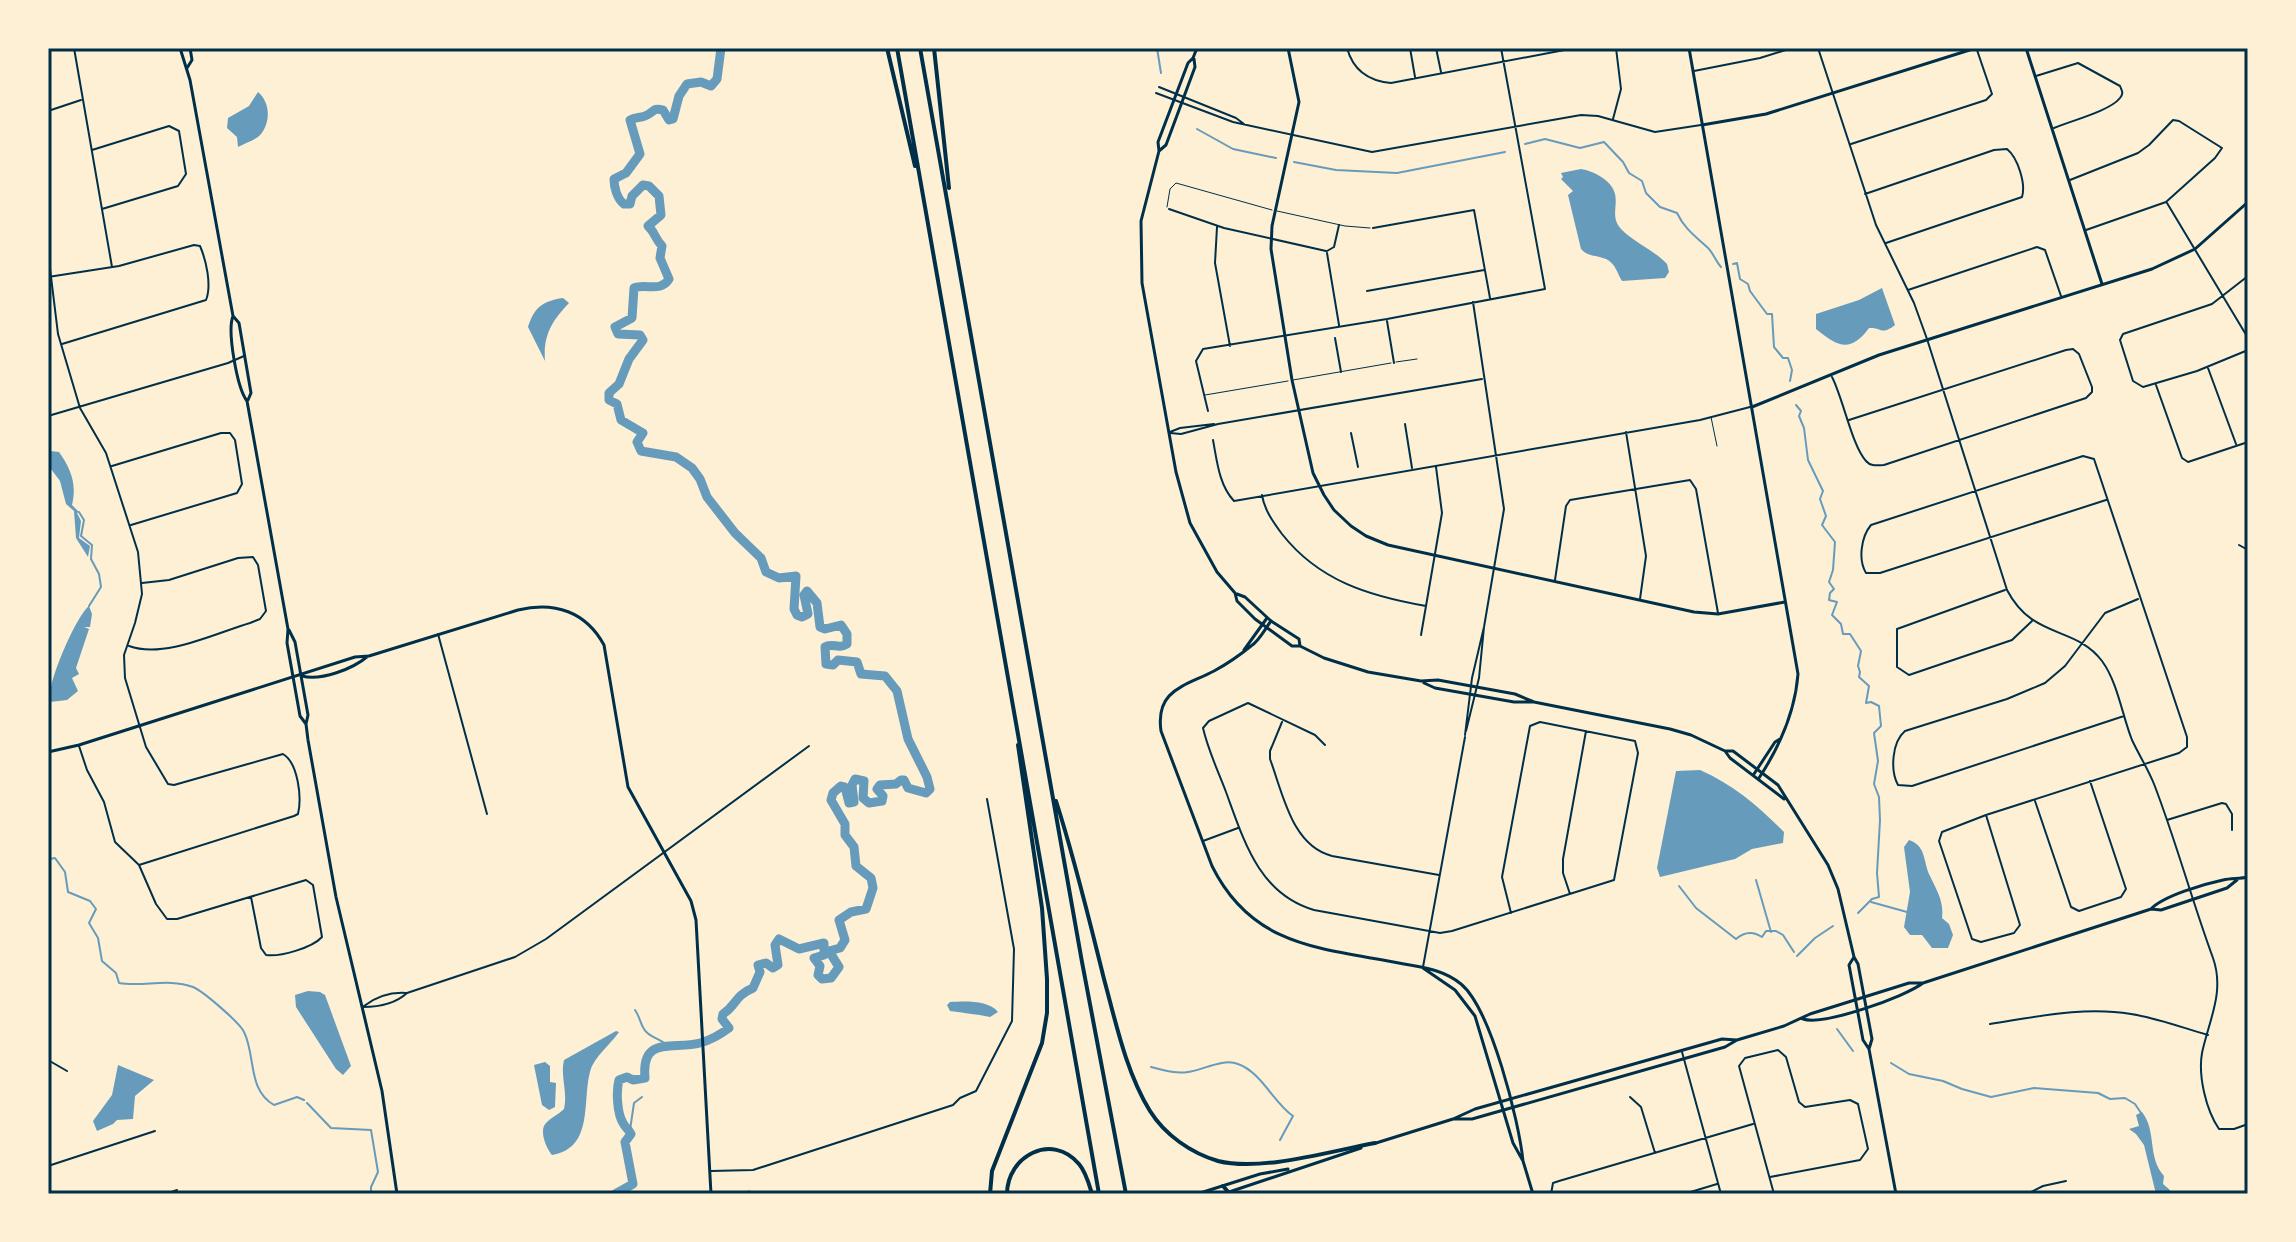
<svg xmlns="http://www.w3.org/2000/svg" width="2296" height="1242" font-family="'Noto Sans',sans-serif">
	<style>
		.water { fill: #669bbc }
		.lines { fill: none; stroke-linecap: round; stroke-linejoin: round }
		.stream { stroke: #669bbc; stroke-width: 2 }
		.river { stroke: #669bbc; stroke-width: 9 }
		.service { stroke: #003049; stroke-width: 1 }
		.minor { stroke: #003049; stroke-width: 2 }
		.tertiary { stroke: #003049; stroke-width: 3 }
		.secondary { stroke: #003049; stroke-width: 3 }
		.primary { stroke: #003049; stroke-width: 3 }
		.motorway { stroke: #003049; stroke-width: 4 }
		.neatline { fill: none; stroke: #003049; stroke-width: 3 }
	</style>
	<rect width="100%" height="100%" fill="#fdf0d5"/>
	<path class="water" d="M258,92C270,102 271,121 261,134C256,140 245,143 238,147L237,137L227,128L228,118L249,106Z
		M1581,169C1593,171 1612,180 1615,194C1618,207 1610,218 1622,230C1635,243 1654,250 1667,264L1669,272L1665,278L1622,281C1617,273 1616,264 1606,259C1597,255 1588,257 1581,249L1568,195L1573,191L1561,179L1563,177L1561,173Z
		M1882,288L1895,325C1881,336 1882,327 1869,328C1850,354 1837,346 1816,329V314L1859,300Z
		M563,298L569,303C552,321 543,335 545,361L528,327C534,308 542,301 563,298Z
		M50,451L59,452C71,469 77,484 72,505L79,512L77,513L81,521L79,538L90,546L88,557L76,538L74,511L66,504L60,481L48,465Z
		M89,606L92,614L90,627H84L89,629L76,668L79,674L72,678L78,691L67,700L50,702C45,688 76,616 89,606Z
		M1700,770C1734,785 1758,806 1784,832L1783,843L1752,849L1735,859L1660,877L1657,868L1676,771Z
		M1909,840C1927,846 1923,863 1930,876C1937,891 1944,901 1942,918L1949,924L1953,935L1948,948H1932L1922,935H1910L1904,927L1910,892L1904,847Z
		M308,991L320,992L325,995L351,1066L343,1075L336,1069L296,1007L295,995Z
		M950,1002C965,1001 989,1000 998,1012L990,1017C976,1014 963,1013 950,1011L947,1005Z
		M616,1031L619,1032C611,1044 593,1058 590,1072C582,1102 594,1148 552,1155C546,1148 538,1129 547,1122C552,1117 559,1114 564,1109C568,1092 560,1076 564,1060Z
		M545,1062L550,1066V1082L556,1083L555,1107L549,1110L542,1105L534,1065Z
		M118,1065L154,1080L135,1096L133,1119L117,1120L113,1124L97,1131L93,1121L112,1095Z
		M2142,1112C2157,1131 2147,1157 2164,1176L2163,1184L2170,1190V1194H2156L2144,1145L2136,1134L2129,1129L2139,1126L2136,1115Z"/>
	<g class="lines">
		<path class="stream" d="M1157,48L1161,73
			M1197,129L1233,149L1276,158
			M1525,144L1545,139L1580,148L1604,142L1623,162L1629,173L1642,181L1646,193L1660,207L1677,213C1684,228 1695,236 1707,247C1713,252 1716,262 1721,267
			M1294,162L1336,170L1397,173L1505,152
			M1733,264L1737,263L1740,279L1748,284L1750,291L1767,314H1772L1774,347L1783,358H1788L1792,370L1790,381
			M1796,405L1801,411L1799,416L1804,428L1808,460L1823,491L1820,499L1826,516L1822,525L1835,542L1833,570L1829,582L1834,589L1830,593L1829,600L1837,602L1832,615L1841,624L1843,634H1850L1861,651L1858,666L1860,672L1859,677L1869,686L1866,703L1871,702L1879,706L1881,726L1874,733L1878,761L1874,784L1879,797L1880,820L1877,873L1879,897L1872,899L1858,913
			M79,512L84,520L81,536L92,545L91,559L99,574L101,587L89,606
			M48,705L50,702
			M48,852L50,859L55,858L65,872L68,892L90,901L96,909L89,923L98,938L102,961L116,973L119,983C144,987 168,978 193,987C203,991 240,1023 244,1032C256,1056 247,1089 274,1105L297,1097L304,1100
			M1756,880L1771,932
			M1679,886L1696,908L1736,939C1744,932 1753,931 1762,937L1766,931H1776L1783,935L1794,952
			M1871,902L1907,912
			M1797,956L1815,938L1833,926
			M635,1010C640,1017 640,1023 644,1029C649,1038 660,1038 667,1045
			M1837,1029L1853,1051
			M1891,1063L1909,1074L1943,1081L1962,1089L1991,1097L2034,1088L2098,1093L2110,1099L2125,1098L2135,1104L2141,1113
			M1151,1067C1163,1070 1175,1074 1188,1072C1203,1070 1223,1058 1238,1064C1261,1072 1274,1103 1293,1116L1280,1140
			M307,1103L331,1128L371,1130L378,1172L371,1187V1194
			M630,1130L634,1103L642,1097
			M748,1194L749,1191"/>
		<path class="river" d="M615,1194L633,1184L625,1142L631,1134C629,1130 625,1127 623,1123C617,1113 616,1091 619,1080L627,1077L633,1080L645,1078C641,1035 673,1050 700,1043C711,1040 721,1034 729,1028L722,1019L723,1014C737,1005 734,996 753,988L760,972L758,965L766,963L773,968L778,965L775,945L779,939L799,949L824,943V955L814,958L820,966L818,975L822,979L831,978L839,967L829,951L840,948L845,940L839,920L851,912L866,909L873,888L871,878L856,866L854,847L845,835V824L831,800L833,793L841,786L845,787L849,803L854,802L852,785L855,779L864,781L863,798L869,803L882,801L883,796L877,789L880,785L896,784L901,780H904L908,788L926,793L930,789L927,777L908,739L897,691L885,676L861,674L857,662L838,660L833,665L826,664L825,647C832,642 839,650 847,644V634L841,625L825,629L820,627L817,603L807,591L804,595L808,614L802,617L797,615L794,609L796,576L779,578L766,572L761,558L735,533L707,497L700,479L692,468L676,457L641,451L637,442L643,433L621,420L617,404L609,400V393L619,384L629,359L643,340L640,335L618,334L615,327L632,318L634,288C646,283 660,293 669,279L660,258L662,246C655,239 655,232 648,226L661,215L659,196L649,186L643,185L632,196L630,204H624C617,199 614,187 614,179L626,173L640,154L630,120C635,117 639,118 645,116C654,113 652,107 663,110L669,120L673,119L679,96L687,84L701,82L711,86L717,79L721,48"/>
		<path class="service" d="M1167,207L1170,189L1176,183L1272,210
			M1277,211L1345,226L1370,228
			M1396,362L1417,359
			M1293,380L1391,363
			M1205,395L1288,381
			M1711,417L1717,446"/>
		<path class="minor" d="M74,48L112,267
			M1347,48C1353,70 1368,81 1391,83L1575,48
			M1410,48L1415,77
			M1436,48L1441,72
			M1818,48L1876,225L1914,303L1927,339L2007,590C2033,640 2075,625 2102,661C2118,683 2122,715 2132,740C2139,755 2148,769 2154,784C2176,841 2192,901 2213,958C2225,992 2209,1020 2202,1053C2198,1076 2206,1110 2219,1129H2234L2248,1124
			M1694,71L1760,58L1792,48
			M2036,76L2078,63L2120,86C2122,91 2124,93 2120,98C2110,111 2070,121 2054,128
			M1159,87L1236,118L1244,124
			M1156,93L1233,122L1372,152L1581,115L1598,116L1655,132L1701,125
			M48,111L81,100
			M1613,119L1621,89L1616,48
			M1851,144L1986,100L1992,94L1977,50
			M92,150L169,126L179,131L186,174L178,186L102,209
			M2070,180L2138,153L2149,145L2173,120L2179,121L2222,148L2215,158L2166,202L2086,230
			M1865,194L1994,150L2007,149C2018,158 2026,184 2022,197L1886,243
			M2167,203L2248,338
			M1169,209L1224,228L1326,251
			M1217,227L1215,263L1230,346
			M1373,228L1474,210L1490,298
			M1327,251L1334,247L1339,225
			M48,252L58,334L80,408L106,453L138,552L142,594L135,623L124,655L125,678L146,747L168,784L174,785L283,754C298,763 302,797 298,814L294,816L139,865
			M1327,253L1339,325
			M2248,276L2212,304L2123,334L2120,340L2133,381L2143,387L2197,371L2248,350
			M48,277L119,266L194,245L200,246C206,260 212,285 206,300L62,344
			M1908,290L2037,247L2045,250L2061,296
			M1367,291L1484,270
			M1387,321L1394,363
			M1335,338L1341,372
			M2208,368L2236,444
			M1832,377C1843,398 1852,446 1866,461C1871,467 1878,465 1884,465L2086,398L2092,392V387L2079,354L2073,349L2066,350L1849,420
			M2156,385L2182,458L2188,462L2248,442
			M1208,411L1196,361L1203,349L1387,319L1545,289L1501,48
			M48,416L228,363L244,356
			M1405,424L1412,468
			M1170,432L1180,428L1214,424
			M1626,432L1646,556L1640,599
			M1170,433L1181,434L1218,424L1482,379
			M1351,433L1358,467
			M1213,440C1217,461 1219,485 1234,501L1700,420L1750,407
			M112,466L221,433H230L235,440L242,484L237,493L131,525
			M1262,495C1264,509 1273,522 1282,534C1319,581 1369,596 1426,606
			M2239,545L2248,550
			M1555,580L1566,506L1570,500L1690,480L1696,489L1718,613
			M2005,590L1897,629V667L1909,675L2012,640L2032,621
			M438,634L487,814
			M1421,635L1442,513L1436,467
			M129,646C164,659 216,633 250,623L260,619L266,611L258,565L253,557L238,558L169,580L142,583
			M2124,716L1912,786L1898,785C1890,770 1892,742 1905,731L2007,699L2045,683L2065,666L2105,613L2138,599
			M1282,722L1270,751V759C1283,794 1292,846 1332,856L1439,875
			M1466,731L1479,678L1484,627
			M1465,735L1472,678L1484,627L1504,509L1473,302
			M1325,745L1315,735L1248,703L1209,721L1203,728C1208,750 1218,771 1226,792C1244,841 1259,894 1314,910L1440,933L1452,931L1614,880L1638,753L1635,741L1540,722L1530,726L1502,877L1511,913
			M79,746L87,770L104,802L115,842L139,865L156,904L167,919H177L306,880L313,885L322,937C312,948 280,957 266,955L261,948L251,897
			M2035,801L2071,907L2079,911L2121,897L2126,889L2090,781
			M1986,815L2020,925L2014,933L1981,942L1972,939L1939,841L1942,832L1986,815L2179,753L2187,747V737L2094,459L2083,456L1871,525C1861,537 1858,560 1866,573H1880L2106,500
			M2167,820L2222,803L2226,804L2232,814V830
			M1203,841L1238,828
			M1570,894L1563,873V859L1586,731
			M1423,967L1465,737
			M364,1006C376,997 391,992 406,993
			M363,1007C380,1007 395,1004 407,993L515,957L546,939L809,746
			M1990,1024C2036,1017 2084,1006 2131,1014C2157,1018 2183,1028 2208,1035
			M1682,1052L1721,1194
			M48,1060L67,1071
			M1630,1097L1641,1107L1655,1153
			M48,1166L155,1131
			M711,1171L753,1170L953,1105L960,1098L976,1091L1012,1021L1014,949L987,799
			M1770,1177L1860,1160L1868,1149L1858,1104L1850,1100L1805,1107L1799,1102L1786,1057L1778,1050L1745,1058L1739,1066L1774,1194
			M166,1194L177,1190
			M1551,1194L1553,1183L1559,1181L1753,1124
			M1684,1194L1717,1184
			M2027,1194L2043,1186L2066,1181"/>
		<path class="tertiary" d="M1288,48L1299,102L1272,226L1271,249L1292,380L1313,473L1324,495L1334,510L1351,526L1366,536L1388,545L1694,612L1718,614L1785,602
			M1689,48L1798,674C1795,713 1780,746 1759,778
			M2026,48L2102,284
			M1702,125L1766,114L1976,48
			M1752,407L1879,355L2152,269L2195,249L2248,202
			M1271,621C1265,629 1259,641 1251,646C1240,655 1227,664 1214,671C1186,686 1155,689 1161,731L1212,866C1253,949 1324,948 1404,964C1425,968 1444,970 1461,984C1491,1009 1519,1121 1523,1161
			M1244,650L1267,618
			M302,676C321,681 353,669 368,656
			M48,752L79,745L355,657L369,656L518,610C555,601 586,612 604,645L628,787L691,901L696,920L711,1194
			M1754,774L1775,742L1780,739
			M1423,968L1455,990L1475,1016L1513,1143L1523,1161L1533,1194"/>
		<path class="secondary" d="M180,48L190,80L233,316C227,331 237,388 247,401L288,629L287,643L300,716L306,724
			M187,68L192,60L190,48
			M233,316L239,323L251,393L248,400
			M289,630L295,642L308,715L306,724L308,740L336,897L382,1091L397,1194"/>
		<path class="primary" d="M1197,48L1193,58L1188,63L1158,142L1159,151L1141,221L1142,283L1176,472L1190,523L1217,572L1235,593L1237,601L1255,619L1292,646H1300L1324,658L1368,672L1421,681L1438,680L1515,694L1534,702
			M1159,151L1166,145L1195,67L1194,59
			M1237,594L1245,597L1271,621L1299,639L1300,646
			M1424,683L1435,688L1514,702H1534L1670,729L1691,735L1725,751H1733L1778,785L1828,865L1838,889L1854,957L1858,964L1872,1039L1869,1049
			M1725,751L1730,758L1784,799
			M2151,909C2163,896 2204,884 2223,880C2231,878 2239,879 2248,877
			M1854,957L1849,965L1863,1040L1869,1049L1896,1194
			M1803,1019C1823,1026 1905,997 1923,983
			M1453,1119H1472L1725,1047L1737,1040L1784,1026L1810,1014L1909,983H1923L2151,909L2161,910L2227,888L2237,880
			M1376,1143L1453,1119L1475,1109L1722,1039L1737,1040
			M1197,1194L1260,1174L1288,1169
			M1223,1194L1361,1148"/>
		<path class="motorway" d="M887,48L915,166
			M897,48L1099,1194
			M920,48L1082,962L1126,1194
			M934,48L949,188
			M1056,801C1075,860 1089,919 1104,979C1116,1023 1126,1072 1150,1111C1165,1135 1191,1153 1218,1161C1261,1172 1331,1151 1375,1143
			M1223,1186L1230,1194
			M990,1194L992,1171L1042,1043L1047,1013V979L1042,908L1018,745
			M1007,1194C1007,1156 1052,1132 1079,1164C1086,1172 1089,1184 1092,1194"/>
	</g>
	<rect width="2296" height="1242" fill="none" stroke="#fdf0d5" stroke-width="100"/>
	<rect x="50" y="50" width="2196" height="1142" class="neatline"/>
</svg>
